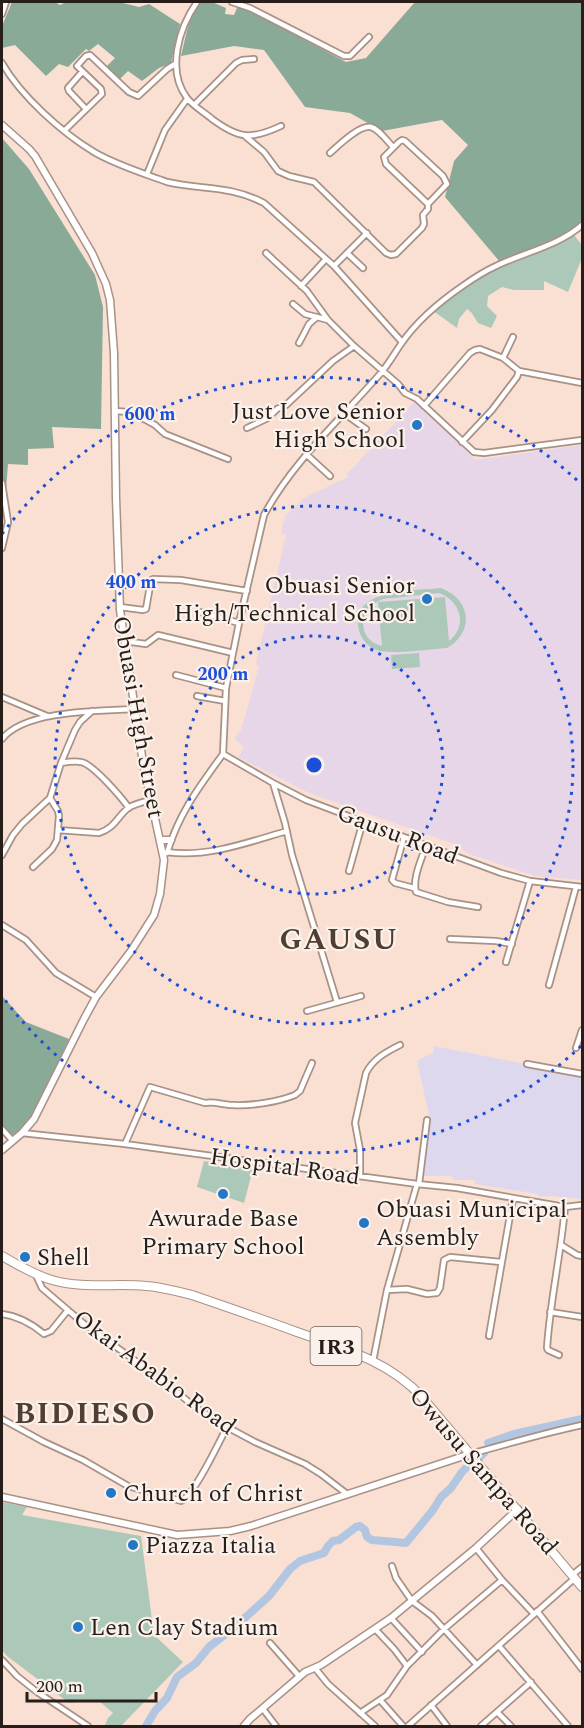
<svg xmlns="http://www.w3.org/2000/svg" width="584" height="1728" font-family="Spectral,serif">
	<style>
		.education { fill: #e7d6e7 }
		.medical { fill: #ded8ee }
		.green { fill: #acc8b8; fill-rule: evenodd }
		.forest { fill: #8aaa98 }
		.lines { fill: none; stroke-linecap: round; stroke-linejoin: round }
		.river { stroke: #b2c6e1; stroke-width: 8 }
		.minor-casing { stroke: #a99185; stroke-width: 8 }
		.tertiary-casing { stroke: #a99185; stroke-width: 9 }
		.primary-casing { stroke: #a99185; stroke-width: 10 }
		.minor { stroke: #fff; stroke-width: 4.5 }
		.tertiary { stroke: #fff; stroke-width: 6 }
		.primary { stroke: #fff; stroke-width: 8 }
		.ring { fill: none; stroke: #1d4ed8; stroke-width: 3; stroke-dasharray: 3 6 }
		.poi-dot { fill: #2577c6; stroke: #fbf1eb; stroke-width: 2 }
		.labels { text-anchor: middle; stroke-width: 4.5; stroke-linejoin: round; paint-order: stroke }
		.shield { fill: #fbf1eb; stroke: #675d58; stroke-width: 1.5 }
		.shield-label { font-size: 22px; font-weight: bold; fill: #271e19 }
		.poi-label { font-size: 24px; fill: #271e19; stroke: #fbf1eb; text-anchor: start }
		.street-label { font-size: 24px; fill: #271e19; stroke: #fbf1eb }
		.district-label { font-size: 30px; font-weight: bold; letter-spacing: 1.5px; fill: #523d32; stroke: #fbf1eb }
		.centre { fill: #1d4ed8; stroke: #fbf1eb; stroke-width: 3 }
		.ring-label { font-size: 18px; text-anchor: middle; font-weight: bold; fill: #1d4ed8; stroke: #fbf1eb; stroke-width: 4.5; stroke-linejoin: round; paint-order: stroke }
	</style>
	<rect width="100%" height="100%" fill="#fae0d3"/>
	<path class="education" d="M416,400L475,460L582,445V880L535,876L472,855L451,843L309,793L238,757L244,748L234,738L241,730L259,667L256,663L286,535L281,533L285,516L304,498L348,477L347,474Z"/>
	<path class="medical" d="M434,1046L582,1075V1199L549,1196L539,1197L538,1194L475,1184V1180H453L454,1178L450,1176H423L430,1119L417,1061L434,1052Z"/>
	<path class="green" d="M574,235L582,245V258L568,292L544,281V290H514L502,287L488,296L487,306L497,316L491,328L478,323L471,312L467,309L459,319L457,328L432,310L496,268Z
		M441,588C472,600 474,632 447,648C431,649 390,655 377,650C368,647 361,639 359,630C348,588 416,591 441,588ZM439,593C461,601 468,626 449,641L445,597L378,602L382,646C355,639 359,608 383,599Z
		M419,653L420,667L392,669L391,655Z
		M204,1161L253,1169L244,1203L197,1187Z
		M2,1502L27,1507L22,1515L141,1536L154,1635L183,1662L121,1726L105,1725L108,1718L113,1713L98,1700L69,1703L7,1656L2,1650Z"/>
	<path class="forest" d="M12,2H55L60,5L66,2H119L139,7L149,4L180,24L171,63L159,68L142,81L128,71L120,79L107,66L115,58L98,44L89,51L86,49L68,67L59,64L46,76L15,45L2,48V26Z
		M201,2H212L226,8L225,14L234,15L237,8L244,7L346,62L366,58L415,2H582V221L573,230L500,262L445,197L454,161L468,145L442,120L382,131L350,113L305,107L264,50L234,46L181,56C186,38 188,15 201,2Z
		M2,138L29,169L95,275L103,307L101,429L52,427L54,448L28,449V465L8,464L5,502H2Z
		M2,996L26,1022L69,1039C54,1069 41,1119 11,1136L2,1125Z"/>
	<g class="lines">
		<path class="river" d="M488,1443L514,1434L582,1419
			M480,1457L484,1453
			M146,1726L155,1711L167,1698L177,1677L196,1663L209,1647L237,1625L269,1596L290,1569L300,1561L324,1553L328,1546L333,1541L339,1540L356,1527L360,1526L365,1530L367,1537L372,1540L406,1543L433,1510L441,1497L451,1488L462,1472L471,1463"/>
		<g class="minor-casing">
			<path id="minor" d="M197,2C179,28 166,70 187,98C193,106 204,112 212,119C239,139 251,140 281,126
				M232,2L250,8L344,56H350L369,37
				M2,14L6,2
				M2,63C21,96 61,132 94,152C116,165 143,173 167,182C202,190 230,185 264,203L334,266L402,342
				M82,72L68,88L69,91L86,109
				M194,105L236,63L242,60L254,59
				M64,131L102,94L101,89L77,66L86,56L90,55L129,92L138,96L167,69L175,64
				M245,136L264,152L278,171L289,176L314,182L386,253L391,255L396,254L422,228L424,224L423,215L428,209V204L447,184L443,176L405,141L402,140L399,142L384,157L386,164L428,204
				M330,153C339,145 359,125 371,127C379,129 388,142 393,147
				M147,174L165,130L187,99
				M266,253L307,291L328,320L354,346L398,384L405,393L417,399L474,452L484,453L582,440
				M347,253L363,268
				M334,266L367,233
				M301,286L326,259
				M293,304L305,314L328,320
				M299,343L309,324L317,317
				M503,358L513,337
				M424,406L470,353L475,350L480,349L503,358L519,371L582,383
				M116,411L127,412L146,420L155,425L165,434L228,459
				M345,414L366,429
				M247,428L268,418L277,409L286,405L333,361L354,346
				M462,442L492,410L517,377L519,371
				M307,455L330,476
				M2,483L8,522L2,548
				M120,607L143,610L146,609L151,580L153,579L181,580L247,591
				M200,612L239,623
				M124,641L146,644L158,635L233,653
				M176,675L226,688
				M197,696L225,701
				M2,697L47,716
				M2,739C25,710 99,711 134,709
				M223,754L226,688L239,623L264,515C293,461 340,420 380,374C388,365 394,354 401,344C416,322 442,300 464,285C474,278 485,271 496,266C525,252 558,246 582,225
				M223,754L273,783L306,800L428,846L501,873L530,881L582,887
				M61,763C67,762 75,761 81,762C93,764 121,797 129,808
				M273,783L285,823L292,855L337,1002
				M58,830L99,833C116,827 116,818 128,808C134,804 143,802 151,800
				M404,837L392,880L395,883L414,888
				M426,845C422,859 412,878 416,892L448,902L478,907
				M167,852C207,858 249,842 287,831
				M167,853C179,813 199,787 223,754
				M2,855L13,835L22,824L50,798L61,763L75,730L80,722L92,711
				M33,867L52,849L57,840L59,816L58,811L50,798
				M349,871L363,821
				M2,925L26,940L56,973L96,997
				M450,939L496,941L512,944
				M506,962L530,881
				M549,985L576,887
				M307,1011L361,996
				M576,1048L582,1030
				M527,1064L582,1074
				M2,1129L13,1141
				M22,1133L125,1144L417,1184L457,1188L565,1207L582,1205
				M125,1144L150,1087L205,1103C215,1101 223,1105 233,1105C251,1106 278,1102 295,1095L300,1091L312,1063
				M360,1176V1150L355,1123L366,1073C373,1059 386,1052 400,1045
				M419,1184L427,1120
				M561,1245L577,1255L582,1256
				M36,1275L42,1288L83,1323L166,1383L196,1408L227,1427L255,1442L305,1464L321,1474L347,1494
				M387,1290L407,1289L427,1294L437,1293L440,1288L444,1260L450,1257L501,1262
				M550,1312L582,1317
				M2,1314C18,1316 31,1323 44,1334L51,1331L68,1310
				M489,1336L513,1198
				M559,1355L548,1350L547,1348C550,1301 561,1254 565,1207
				M373,1361L387,1290L417,1184
				M2,1419L44,1442L83,1460L128,1486L181,1501C194,1496 219,1442 227,1427
				M470,1454C508,1444 544,1433 582,1425
				M476,1548L502,1580
				M392,1566L396,1578L412,1601L432,1616L477,1665
				M572,1575L582,1567
				M537,1611L582,1669
				M391,1618L422,1652
				M376,1630L394,1649L407,1666
				M270,1643L299,1676
				M499,1646L568,1726
				M2,1660L17,1676L37,1692L88,1726
				M315,1668L328,1684L375,1726
				M380,1700L403,1726
				M431,1705L447,1726
				M263,1709L276,1726
				M497,1712L511,1726
				M360,1713L387,1695L407,1666L444,1629L502,1580L534,1614
				M408,1726L575,1578
				M481,1726L531,1682"/>
		</g>
		<g class="tertiary-casing">
			<path id="tertiary" d="M2,125L29,149L35,156L92,253L106,284L110,300L114,353L116,498L120,610L143,763L164,860L160,894L154,915L131,951L96,997L84,1019L34,1119L22,1133L2,1150
				M160,840H171
				M2,1497L177,1535L230,1531L251,1526L470,1454
				M244,1726L250,1719L305,1672L321,1665L391,1618L476,1548L518,1509"/>
		</g>
		<g class="primary-casing">
			<path id="primary" d="M2,1256C18,1265 34,1275 52,1280C83,1289 115,1283 146,1286C161,1287 176,1291 192,1295C227,1307 262,1319 297,1332C342,1348 389,1361 422,1397L582,1587"/>
		</g>
		<use href="#minor" class="minor"/>
		<use href="#tertiary" class="tertiary"/>
		<use href="#primary" class="primary"/>
	</g>
	<g class="ring">
		<circle cx="314" cy="765" r="129"/>
		<circle cx="314" cy="765" r="259"/>
		<path d="M581 1046A388 388 0 0 1 2 996M2 534A388 388 0 0 1 581 484"/>
	</g>
	<g class="poi-dot">
		<circle cx="417" cy="425" r="6"/>
		<circle cx="427" cy="599" r="6"/>
		<circle cx="223" cy="1194" r="6"/>
		<circle cx="364" cy="1223" r="6"/>
		<circle cx="25" cy="1257" r="6"/>
		<circle cx="111" cy="1493" r="6"/>
		<circle cx="133" cy="1545" r="6"/>
		<circle cx="78" cy="1627" r="6"/>
	</g>
	<g class="labels">
		<rect class="shield" x="310.5" y="1327" width="51" height="38" rx="4.5"/>
		<g class="shield-label">
			<text x="336" y="1354">IR3</text>
		</g>
		<g class="poi-label">
			<text x="405" y="419" text-anchor="end">Just Love Senior<tspan x="405" dy="28">High School</tspan></text>
			<text x="415" y="593" text-anchor="end">Obuasi Senior<tspan x="415" dy="28">High/Technical School</tspan></text>
			<text x="376" y="1217">Obuasi Municipal<tspan x="376" dy="28">Assembly</tspan></text>
			<text x="223" y="1226" text-anchor="middle">Awurade Base<tspan x="223" dy="28">Primary School</tspan></text>
			<text x="37" y="1265">Shell</text>
			<text x="123" y="1501">Church of Christ</text>
			<text x="145" y="1553">Piazza Italia</text>
			<text x="90" y="1635">Len Clay Stadium</text>
		</g>
		<g class="street-label">
			<text transform="translate(139 717) rotate(80)" y="8">Obuasi High Street</text>
			<text transform="translate(398 834) rotate(21)" y="8">Gausu Road</text>
			<text transform="translate(285 1166) rotate(8)" y="8">Hospital Road</text>
			<text transform="translate(155 1372) rotate(36)" y="8">Okai Ababio Road</text>
			<text transform="translate(484 1471) rotate(49)" y="8">Owusu Sampa Road</text>
		</g>
		<g class="district-label">
			<text x="339" y="949">GAUSU</text>
			<text x="85" y="1423">BIDIESO</text>
		</g>
	</g>
	<circle cx="314" cy="765" r="9" class="centre"/>
	<g class="ring-label">
		<text x="150" y="420">600 m</text>
		<text x="131" y="588">400 m</text>
		<text x="223" y="680">200 m</text>
	</g>
	<rect width="584" height="1728" fill="none" stroke="#271e19" stroke-width="6"/>
	<path d="M27 1692v9h129v-9" fill="none" stroke="#271e19" stroke-width="3"/>
	<text x="36" y="1692" font-size="18" fill="#271e19" stroke="#fbf1eb" stroke-width="4.5" paint-order="stroke">200 m</text>
</svg>
